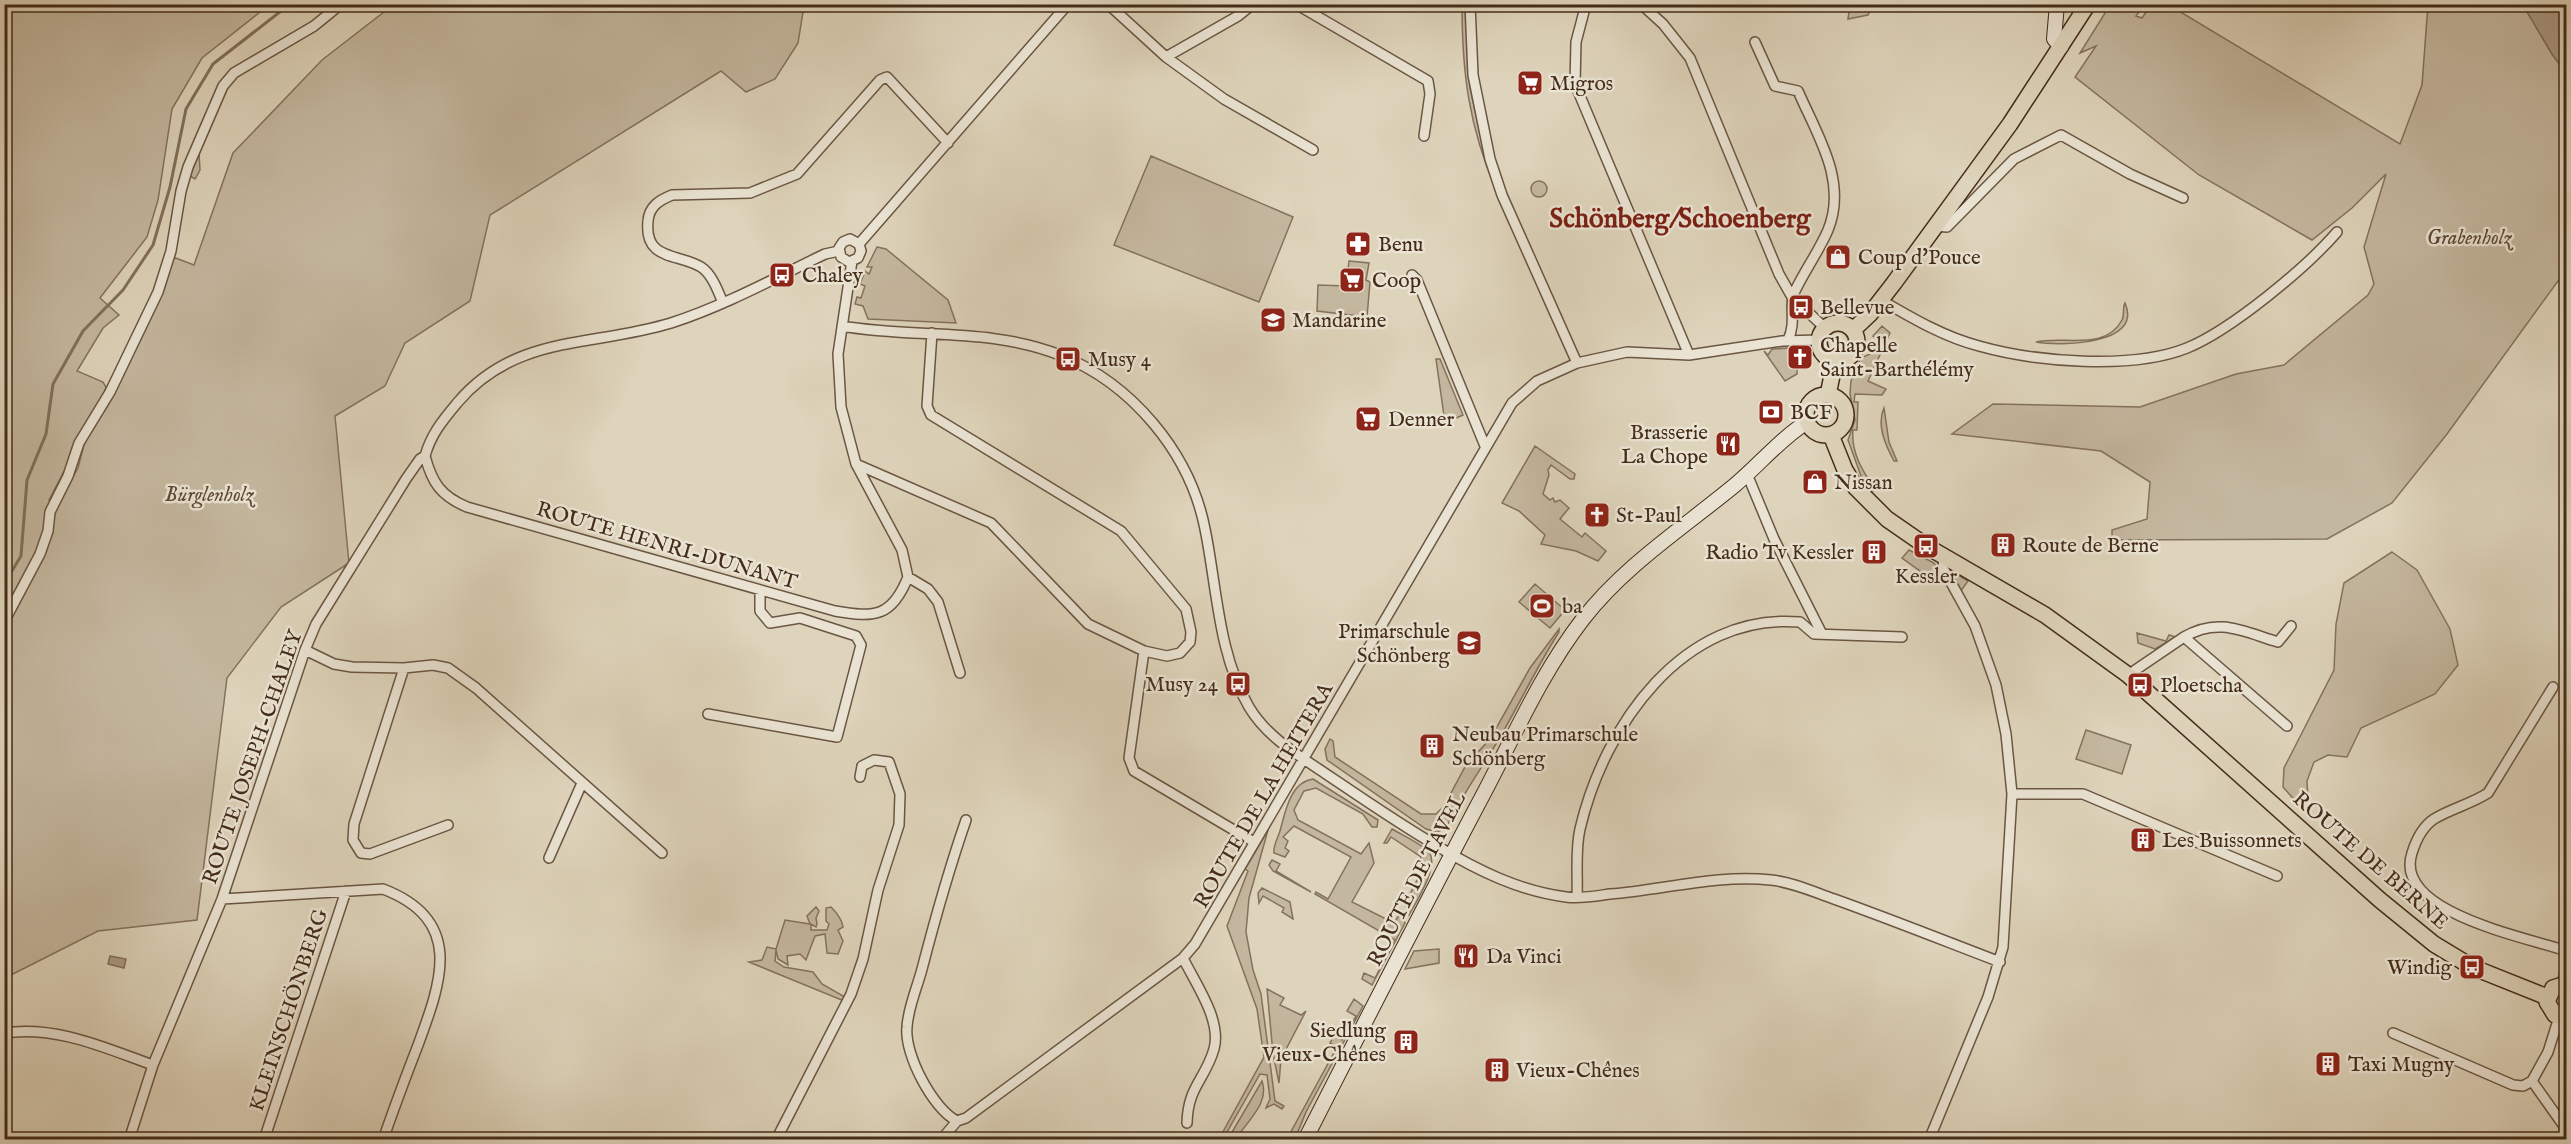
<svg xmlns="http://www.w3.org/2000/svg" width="2571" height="1144" font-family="'IM FELL English',serif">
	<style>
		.green { fill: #c4b79f; stroke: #84725c; stroke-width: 1.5 }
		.water { fill: #aa9b84; stroke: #816f59; stroke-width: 1.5 }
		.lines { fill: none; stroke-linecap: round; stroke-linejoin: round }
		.stream { stroke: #816f59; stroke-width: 3 }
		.street-casing { stroke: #6a5642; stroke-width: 12 }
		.secondary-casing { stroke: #442c19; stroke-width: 16 }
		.primary-casing { stroke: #442c19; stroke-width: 18 }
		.street { stroke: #eae3d3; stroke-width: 9 }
		.secondary { stroke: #eae3d3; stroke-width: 14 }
		.primary { stroke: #ded4bb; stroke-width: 15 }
		.labels { text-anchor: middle; stroke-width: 5; stroke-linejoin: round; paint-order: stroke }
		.poi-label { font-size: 21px; fill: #442c19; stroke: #eae3d3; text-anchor: start }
		.park-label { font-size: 21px; font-style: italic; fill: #5e4834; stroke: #eae3d3 }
		.street-label { font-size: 21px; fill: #442c19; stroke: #eae3d3 }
		.district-label { font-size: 27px; font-weight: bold; fill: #7a1f14; stroke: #eae3d3 }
	</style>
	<rect width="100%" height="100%" fill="#ded4bb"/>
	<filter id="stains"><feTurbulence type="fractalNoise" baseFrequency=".00333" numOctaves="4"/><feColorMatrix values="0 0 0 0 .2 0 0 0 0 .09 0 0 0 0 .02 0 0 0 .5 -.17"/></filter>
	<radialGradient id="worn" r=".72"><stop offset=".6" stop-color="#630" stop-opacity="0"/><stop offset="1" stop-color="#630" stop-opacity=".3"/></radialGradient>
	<path class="green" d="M5,5H269L202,58L172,109L158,200L147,237L100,298L119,315L103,328L77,371L103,382L106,387L103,397L49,500L57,505L78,468L86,437L107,407L147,326L173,257L194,265L233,153L322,60L393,5H819L803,12L798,43L775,79L746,92L721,71L490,215L470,301L405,343L385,386L335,416L349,563L281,607L227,678L197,920L98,931L5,978Z
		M1462,5H1465L1470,88L1485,156L1496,190C1469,126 1462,74 1462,5Z
		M1850,5H1868L1870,11L1868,15L1848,19Z
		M2110,5H2144L2136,16L2142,18L2151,5H2169L2400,144L2422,85L2428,5H2523L2552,54L2566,73V270L2447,434L2392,503L2327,539L2112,540V530L2147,519L2150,482L2101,451L1952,434L1993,404L2140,407L2236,374L2284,365L2368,295L2374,284L2364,247L2386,174L2352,208L2312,240L2199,175L2075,77L2096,46L2080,53Z
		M199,153L200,170L195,179L190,176Z
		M1151,156L1293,217L1259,302L1114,245Z
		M1531 189a8 8 0 1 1 16 0a8 8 0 1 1-16 0Z
		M877,247L886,249L948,300L956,323L868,319L863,306L855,304L857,297L861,298L865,286L860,284L865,271L869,274L872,267H867Z
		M1349,261L1369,263L1366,280L1370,282L1367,317L1317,311L1318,285L1346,286Z
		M2125,303C2144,346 2058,346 2036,342C2063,335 2105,352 2122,320C2125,314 2122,308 2125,303Z
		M1882,326L1890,333L1868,381L1886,389L1882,395L1855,394L1854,402H1858L1857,430H1853C1851,451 1863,473 1876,489L1872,492L1861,476L1848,440L1855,420L1850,394L1851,381L1861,358L1870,354L1879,340L1873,336Z
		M1804,347L1814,354L1797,367V374L1785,381L1764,351L1768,355L1772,349Z
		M1436,359H1440L1463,415L1445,423Z
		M1884,408L1889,442L1897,461H1894C1886,446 1876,425 1884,408Z
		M1535,446L1575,474L1574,479H1570L1551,465L1548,470L1549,475L1543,494L1550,500L1553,498L1555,502L1560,500L1569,508L1560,519L1582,537L1585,533L1606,551L1598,561L1576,551L1541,544L1545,535L1519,511L1502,503Z
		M1909,550L1934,563L1943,580L1934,581L1902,558Z
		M2392,552L2417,570L2450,629L2458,665L2435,694L2361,728L2347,757L2328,755L2314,762L2307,781L2308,799L2298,804L2283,787L2284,768L2334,670L2336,624L2344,583Z
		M1948,569L1968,581L1960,592Z
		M1535,584L1565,610L1550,628L1519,602Z
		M1559,629V632C1536,668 1518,707 1496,744C1479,772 1460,798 1446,828L1437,832L1426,829L1327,760L1325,749L1330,739L1333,741L1335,757L1421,814H1436L1444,806L1466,765L1490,739L1530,668Z
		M2137,633L2166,641L2169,635L2176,637L2155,649L2138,643Z
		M2086,730L2131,745L2122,774L2076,759Z
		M1313,779L1378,820L1377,827H1372L1363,814L1316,788L1304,791L1294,810L1298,820L1361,854L1369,843L1374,863L1352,902L1394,923L1399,915L1403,916L1405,923L1372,985L1362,979L1364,973L1375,978L1395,940L1315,894L1316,892L1328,899L1351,857L1294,826L1283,837L1288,841L1285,848L1289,851L1285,857L1274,853C1273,845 1278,838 1280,831C1285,813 1290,782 1313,779Z
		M1392,829C1404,836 1418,842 1428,851C1441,864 1416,902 1409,915L1405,904L1420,874L1417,864L1421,857L1391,837L1387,843H1384Z
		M1268,830L1249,898L1246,932L1253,970L1261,994L1275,1101L1284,1106L1282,1109L1274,1104L1266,1108L1270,1099L1267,1075L1260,1074L1223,1139H1219L1264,1057L1257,1009L1227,926L1248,871L1245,869Z
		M1272,860L1280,864L1276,871L1311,892L1273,871L1269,865Z
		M1262,888L1290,902L1293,919L1282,912L1284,908L1263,896L1259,903L1258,893Z
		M816,907L819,911L816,918L817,924L816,927L811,924V930H827L829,924L826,921V908L831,907C836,912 842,920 843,927L838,930L843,941L838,954L827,953L825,934L815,936L806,960L800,954L787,956L788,965L778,959L776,950L775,961L784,967L813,972L822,984L845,997L844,1001L749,962L762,960L767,947L776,949L785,920L810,924L807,916Z
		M1439,949V963L1405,969L1414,951Z
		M1267,989L1284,998L1280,1005L1301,1015L1306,1011L1281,1059L1279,1083L1273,1054Z
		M1354,999L1363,1006L1306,1112L1295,1139H1287L1337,1047L1330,1043L1334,1036L1342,1040L1356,1016L1347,1011Z
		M1262,1081C1270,1103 1247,1121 1236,1139H1228Z"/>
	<path class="water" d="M2523,5H2566V73L2552,54Z
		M110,956L126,959L124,968L108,964Z"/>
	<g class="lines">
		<path class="stream" d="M4,584L21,556L27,480L46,434L53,384L83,331L123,290L153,245L170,187L186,109L213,64L290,4"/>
		<g class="street-casing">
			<path id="street" d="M1108,4L1166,57L1224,99L1313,150
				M1296,4L1428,81L1430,94L1424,136
				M1470,4L1473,75L1490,159L1502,195L1577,363
				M1586,4L1576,42L1575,84L1689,355
				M1641,4L1663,24L1690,58L1779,274L1792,297L1825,328
				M1755,42L1775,86L1798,91C1817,135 1848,181 1828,230C1819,251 1805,270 1795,291C1788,305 1797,321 1788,340
				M1166,57L1238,16L1253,4
				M1934,226L1947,227L2014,159L2061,135L2130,174L2183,198
				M859,244L850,239L843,242L839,248L841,257L849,262L858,258L861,251L859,244L1068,4
				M852,261L838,354L841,407L856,464L902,550L908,577L928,589L938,602L960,673
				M1412,275L1417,280L1485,446
				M1881,300C1912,318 1944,337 1979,346C2036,362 2132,370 2187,348C2231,330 2306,268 2337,232
				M723,303C718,291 712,274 701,267C678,253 644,261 648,221C649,206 660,200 672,195L750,193L797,174L880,80L887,77L948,143
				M842,326C915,339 989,327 1060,355C1131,383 1190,452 1205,529C1217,587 1218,654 1249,707C1268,739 1302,757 1332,778C1366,801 1401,825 1437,846C1477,870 1519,891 1566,897C1580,899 1596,896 1610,894C1663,890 1717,874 1771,880C1792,882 1814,892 1834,899C1890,919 1945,941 2000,962
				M932,333L927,406L931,415L1121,531L1186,609L1191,632L1190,642L1180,653L1167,656L1144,651
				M425,456C432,483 441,496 467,507L835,611C875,618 892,617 908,577
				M856,464L991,523L1088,624L1144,651L1129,758L1134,771L1254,842
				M1747,474L1774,539L1822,634
				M4,622L40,554L48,531L50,512L68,476L79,443L110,392L158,292L171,251L181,191L188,167L223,86L234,73L314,26L341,4
				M2184,637C2218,617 2242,631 2278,642L2291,626
				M305,650L334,664L352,667L404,668L433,665L448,668L476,688L662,853
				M404,668L354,824L353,840L361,853L370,854L448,825
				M2128,675L2184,637L2287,726
				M2553,687L2488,793C2471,804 2450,809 2434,819C2422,827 2416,840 2412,853C2392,913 2531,938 2566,951
				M708,714L837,737L861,645L856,636L800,618L770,623L760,611V590
				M2012,794H2083L2277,876
				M966,820C949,869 935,919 922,969C917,988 908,1008 907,1027C904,1054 933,1109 957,1121L966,1118L1183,958L1195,944L1512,403L1537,381L1577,363L1627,352L1689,355L1782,341L1820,340
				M549,858L582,783
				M1577,897C1578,876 1575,850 1580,829C1604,726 1683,612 1800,622L1814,634L1902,637
				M222,899L383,889C464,920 442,980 418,1045C406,1076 394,1108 383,1140
				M1183,958C1195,983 1222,1020 1214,1049C1205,1080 1188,1086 1187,1123
				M2562,984L2566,968V950
				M4,1033C56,1025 105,1048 153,1065
				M2393,1033L2513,1085L2523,1086L2532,1081L2566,1129
				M2532,1081L2548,1052L2559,1017
				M129,1140L153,1065L222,899L305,650L316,624L406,479L420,459L425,456C431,434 443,420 458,402C516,334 593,347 671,323C724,306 775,278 825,254L839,251
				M264,1140L346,891
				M776,1140L851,994L863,959L878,890L899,825L900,794L889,762L874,760L862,766L860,777
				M941,1140L957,1121
				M1929,1140L1988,997L2003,947L2012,794L2006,734L1996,685L1975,626L1943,568L1944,556"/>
		</g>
		<g class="secondary-casing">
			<path id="secondary" d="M2057,4L2054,39L2061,47
				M1305,1140C1364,1024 1423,908 1484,793C1515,734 1542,672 1583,619C1625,565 1683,528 1735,485C1760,464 1780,439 1807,422"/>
		</g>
		<g class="primary-casing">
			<path id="primary" d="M1819 342a19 19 0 1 1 38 0a19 19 0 1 1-38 0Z
				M1853,330L1870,314L1894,283L2010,124L2088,4
				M1806 415a20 20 0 1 1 40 0a20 20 0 1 1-40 0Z
				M1828,395L1835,361
				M1831,435L1845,470L1856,488L1887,519L1926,546L2045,615L2128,675L2380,900L2434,944L2472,967L2547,997
				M2566,984L2553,988L2547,1002L2555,1015L2566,1017"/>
		</g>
		<use href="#street" class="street"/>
		<use href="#secondary" class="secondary"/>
		<use href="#primary" class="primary"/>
	</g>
	<defs>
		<g id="supermarket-square" transform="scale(1.35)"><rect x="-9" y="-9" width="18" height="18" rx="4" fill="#8f2418" stroke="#eae3d3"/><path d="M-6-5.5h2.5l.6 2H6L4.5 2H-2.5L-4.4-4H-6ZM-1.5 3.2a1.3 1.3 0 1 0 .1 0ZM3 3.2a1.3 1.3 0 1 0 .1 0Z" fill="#fff"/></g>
		<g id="pharmacy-square" transform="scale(1.35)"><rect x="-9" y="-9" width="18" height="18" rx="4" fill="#8f2418" stroke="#eae3d3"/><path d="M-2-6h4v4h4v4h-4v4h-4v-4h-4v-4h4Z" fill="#fff"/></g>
		<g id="shop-square" transform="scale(1.35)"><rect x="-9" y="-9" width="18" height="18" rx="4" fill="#8f2418" stroke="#eae3d3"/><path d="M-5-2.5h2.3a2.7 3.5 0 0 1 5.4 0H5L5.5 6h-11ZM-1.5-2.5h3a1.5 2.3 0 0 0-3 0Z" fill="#fff"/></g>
		<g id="bus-square" transform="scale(1.35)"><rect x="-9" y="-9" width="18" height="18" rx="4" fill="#8f2418" stroke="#eae3d3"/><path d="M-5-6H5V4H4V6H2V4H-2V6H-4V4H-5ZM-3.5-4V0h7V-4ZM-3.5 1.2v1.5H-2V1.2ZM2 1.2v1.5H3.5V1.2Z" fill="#fff"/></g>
		<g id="school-square" transform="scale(1.35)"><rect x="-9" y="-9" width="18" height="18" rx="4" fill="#8f2418" stroke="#eae3d3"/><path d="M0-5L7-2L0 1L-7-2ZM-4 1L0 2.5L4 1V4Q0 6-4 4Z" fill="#fff"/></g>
		<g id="church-square" transform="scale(1.35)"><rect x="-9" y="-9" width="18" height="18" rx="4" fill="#8f2418" stroke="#eae3d3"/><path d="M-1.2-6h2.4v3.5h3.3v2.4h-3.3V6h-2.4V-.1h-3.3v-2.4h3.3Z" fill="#fff"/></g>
		<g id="bank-square" transform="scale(1.35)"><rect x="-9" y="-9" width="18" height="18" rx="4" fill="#8f2418" stroke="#eae3d3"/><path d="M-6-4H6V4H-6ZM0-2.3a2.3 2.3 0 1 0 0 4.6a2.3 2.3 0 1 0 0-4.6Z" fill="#fff"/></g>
		<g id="restaurant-square" transform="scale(1.35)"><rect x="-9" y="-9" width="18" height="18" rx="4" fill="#8f2418" stroke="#eae3d3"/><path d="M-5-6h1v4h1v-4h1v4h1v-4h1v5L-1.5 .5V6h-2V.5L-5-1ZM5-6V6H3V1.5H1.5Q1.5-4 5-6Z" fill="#fff"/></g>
		<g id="building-square" transform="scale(1.35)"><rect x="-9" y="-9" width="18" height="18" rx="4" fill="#8f2418" stroke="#eae3d3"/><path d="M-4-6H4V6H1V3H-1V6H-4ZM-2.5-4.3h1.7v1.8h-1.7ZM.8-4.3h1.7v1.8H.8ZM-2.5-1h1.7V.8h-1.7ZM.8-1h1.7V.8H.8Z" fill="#fff"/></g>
		<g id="stadium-square" transform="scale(1.35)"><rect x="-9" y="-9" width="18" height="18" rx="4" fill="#8f2418" stroke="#eae3d3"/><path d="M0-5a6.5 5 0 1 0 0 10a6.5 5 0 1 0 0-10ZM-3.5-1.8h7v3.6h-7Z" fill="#fff"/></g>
	</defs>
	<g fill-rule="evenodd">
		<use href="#supermarket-square" x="1530" y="83"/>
		<use href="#pharmacy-square" x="1358" y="244"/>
		<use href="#shop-square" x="1838" y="257"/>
		<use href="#bus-square" x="782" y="275"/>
		<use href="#supermarket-square" x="1352" y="280"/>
		<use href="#bus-square" x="1801" y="307"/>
		<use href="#school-square" x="1273" y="320"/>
		<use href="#church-square" x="1800" y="357"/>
		<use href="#bus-square" x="1068" y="359"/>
		<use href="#bank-square" x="1771" y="412"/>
		<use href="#supermarket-square" x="1368" y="419"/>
		<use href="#restaurant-square" x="1728" y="444"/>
		<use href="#shop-square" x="1815" y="482"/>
		<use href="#church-square" x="1597" y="515"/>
		<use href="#building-square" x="2003" y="545"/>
		<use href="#bus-square" x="1926" y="546"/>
		<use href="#building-square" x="1874" y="552"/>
		<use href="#stadium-square" x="1542" y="606"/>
		<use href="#school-square" x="1469" y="643"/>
		<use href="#bus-square" x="1238" y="684"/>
		<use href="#bus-square" x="2140" y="685"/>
		<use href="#building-square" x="1432" y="746"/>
		<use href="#building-square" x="2143" y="840"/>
		<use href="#restaurant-square" x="1466" y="956"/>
		<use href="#bus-square" x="2472" y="967"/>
		<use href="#building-square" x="1406" y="1042"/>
		<use href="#building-square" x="2328" y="1064"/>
		<use href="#building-square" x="1497" y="1070"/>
	</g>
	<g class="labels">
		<g class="poi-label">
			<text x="1550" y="90">Migros</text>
			<text x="1378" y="251">Benu</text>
			<text x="1858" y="264">Coup d'Pouce</text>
			<text x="802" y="282">Chaley</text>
			<text x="1372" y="287">Coop</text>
			<text x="1820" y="314">Bellevue</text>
			<text x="1292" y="327">Mandarine</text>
			<text x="1820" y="352">Chapelle<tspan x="1820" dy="24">Saint-Barthélémy</tspan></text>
			<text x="1088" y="366">Musy 4</text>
			<text x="1790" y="419">BCF</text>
			<text x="1388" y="426">Denner</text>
			<text x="1708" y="439" text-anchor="end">Brasserie<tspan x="1708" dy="24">La Chope</tspan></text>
			<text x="1834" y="489">Nissan</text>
			<text x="1616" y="522">St-Paul</text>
			<text x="2022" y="552">Route de Berne</text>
			<text x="1854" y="559" text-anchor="end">Radio Tv Kessler</text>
			<text x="1926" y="583" text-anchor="middle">Kessler</text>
			<text x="1562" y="613">ba</text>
			<text x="1450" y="638" text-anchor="end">Primarschule<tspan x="1450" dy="24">Schönberg</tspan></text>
			<text x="1218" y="691" text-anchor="end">Musy 24</text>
			<text x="2160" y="692">Ploetscha</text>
			<text x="1452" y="741">Neubau Primarschule<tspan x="1452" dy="24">Schönberg</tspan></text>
			<text x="2162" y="847">Les Buissonnets</text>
			<text x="1486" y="963">Da Vinci</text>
			<text x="2452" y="974" text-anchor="end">Windig</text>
			<text x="1386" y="1037" text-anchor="end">Siedlung<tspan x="1386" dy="24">Vieux-Chênes</tspan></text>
			<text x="2348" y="1071">Taxi Mugny</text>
			<text x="1516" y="1077">Vieux-Chênes</text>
		</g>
		<g class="park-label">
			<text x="2469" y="244">Grabenholz</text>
			<text x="209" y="501">Bürglenholz</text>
		</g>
		<g class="street-label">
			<text transform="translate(667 545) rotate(16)" y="7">ROUTE HENRI-DUNANT</text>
			<text transform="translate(252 757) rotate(-71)" y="7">ROUTE JOSEPH-CHALEY</text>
			<text transform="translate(1263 795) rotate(-60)" y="7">ROUTE DE LA HEITERA</text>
			<text transform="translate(2371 860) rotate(41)" y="7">ROUTE DE BERNE</text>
			<text transform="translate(1416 879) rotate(-63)" y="7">ROUTE DE TAVEL</text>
			<text transform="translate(288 1010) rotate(-72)" y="7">KLEINSCHÖNBERG</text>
		</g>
		<g class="district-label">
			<text x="1680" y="227">Schönberg/Schoenberg</text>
		</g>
	</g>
	<rect width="2571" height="1144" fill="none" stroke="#ded4bb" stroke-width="24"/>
	<rect x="6" y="6" width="2559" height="1132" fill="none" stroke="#442c19" stroke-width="3"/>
	<rect x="12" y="12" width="2547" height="1120" fill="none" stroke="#442c19" stroke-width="1.5"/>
	<rect width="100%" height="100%" filter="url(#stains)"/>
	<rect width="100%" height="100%" fill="url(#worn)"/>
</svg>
